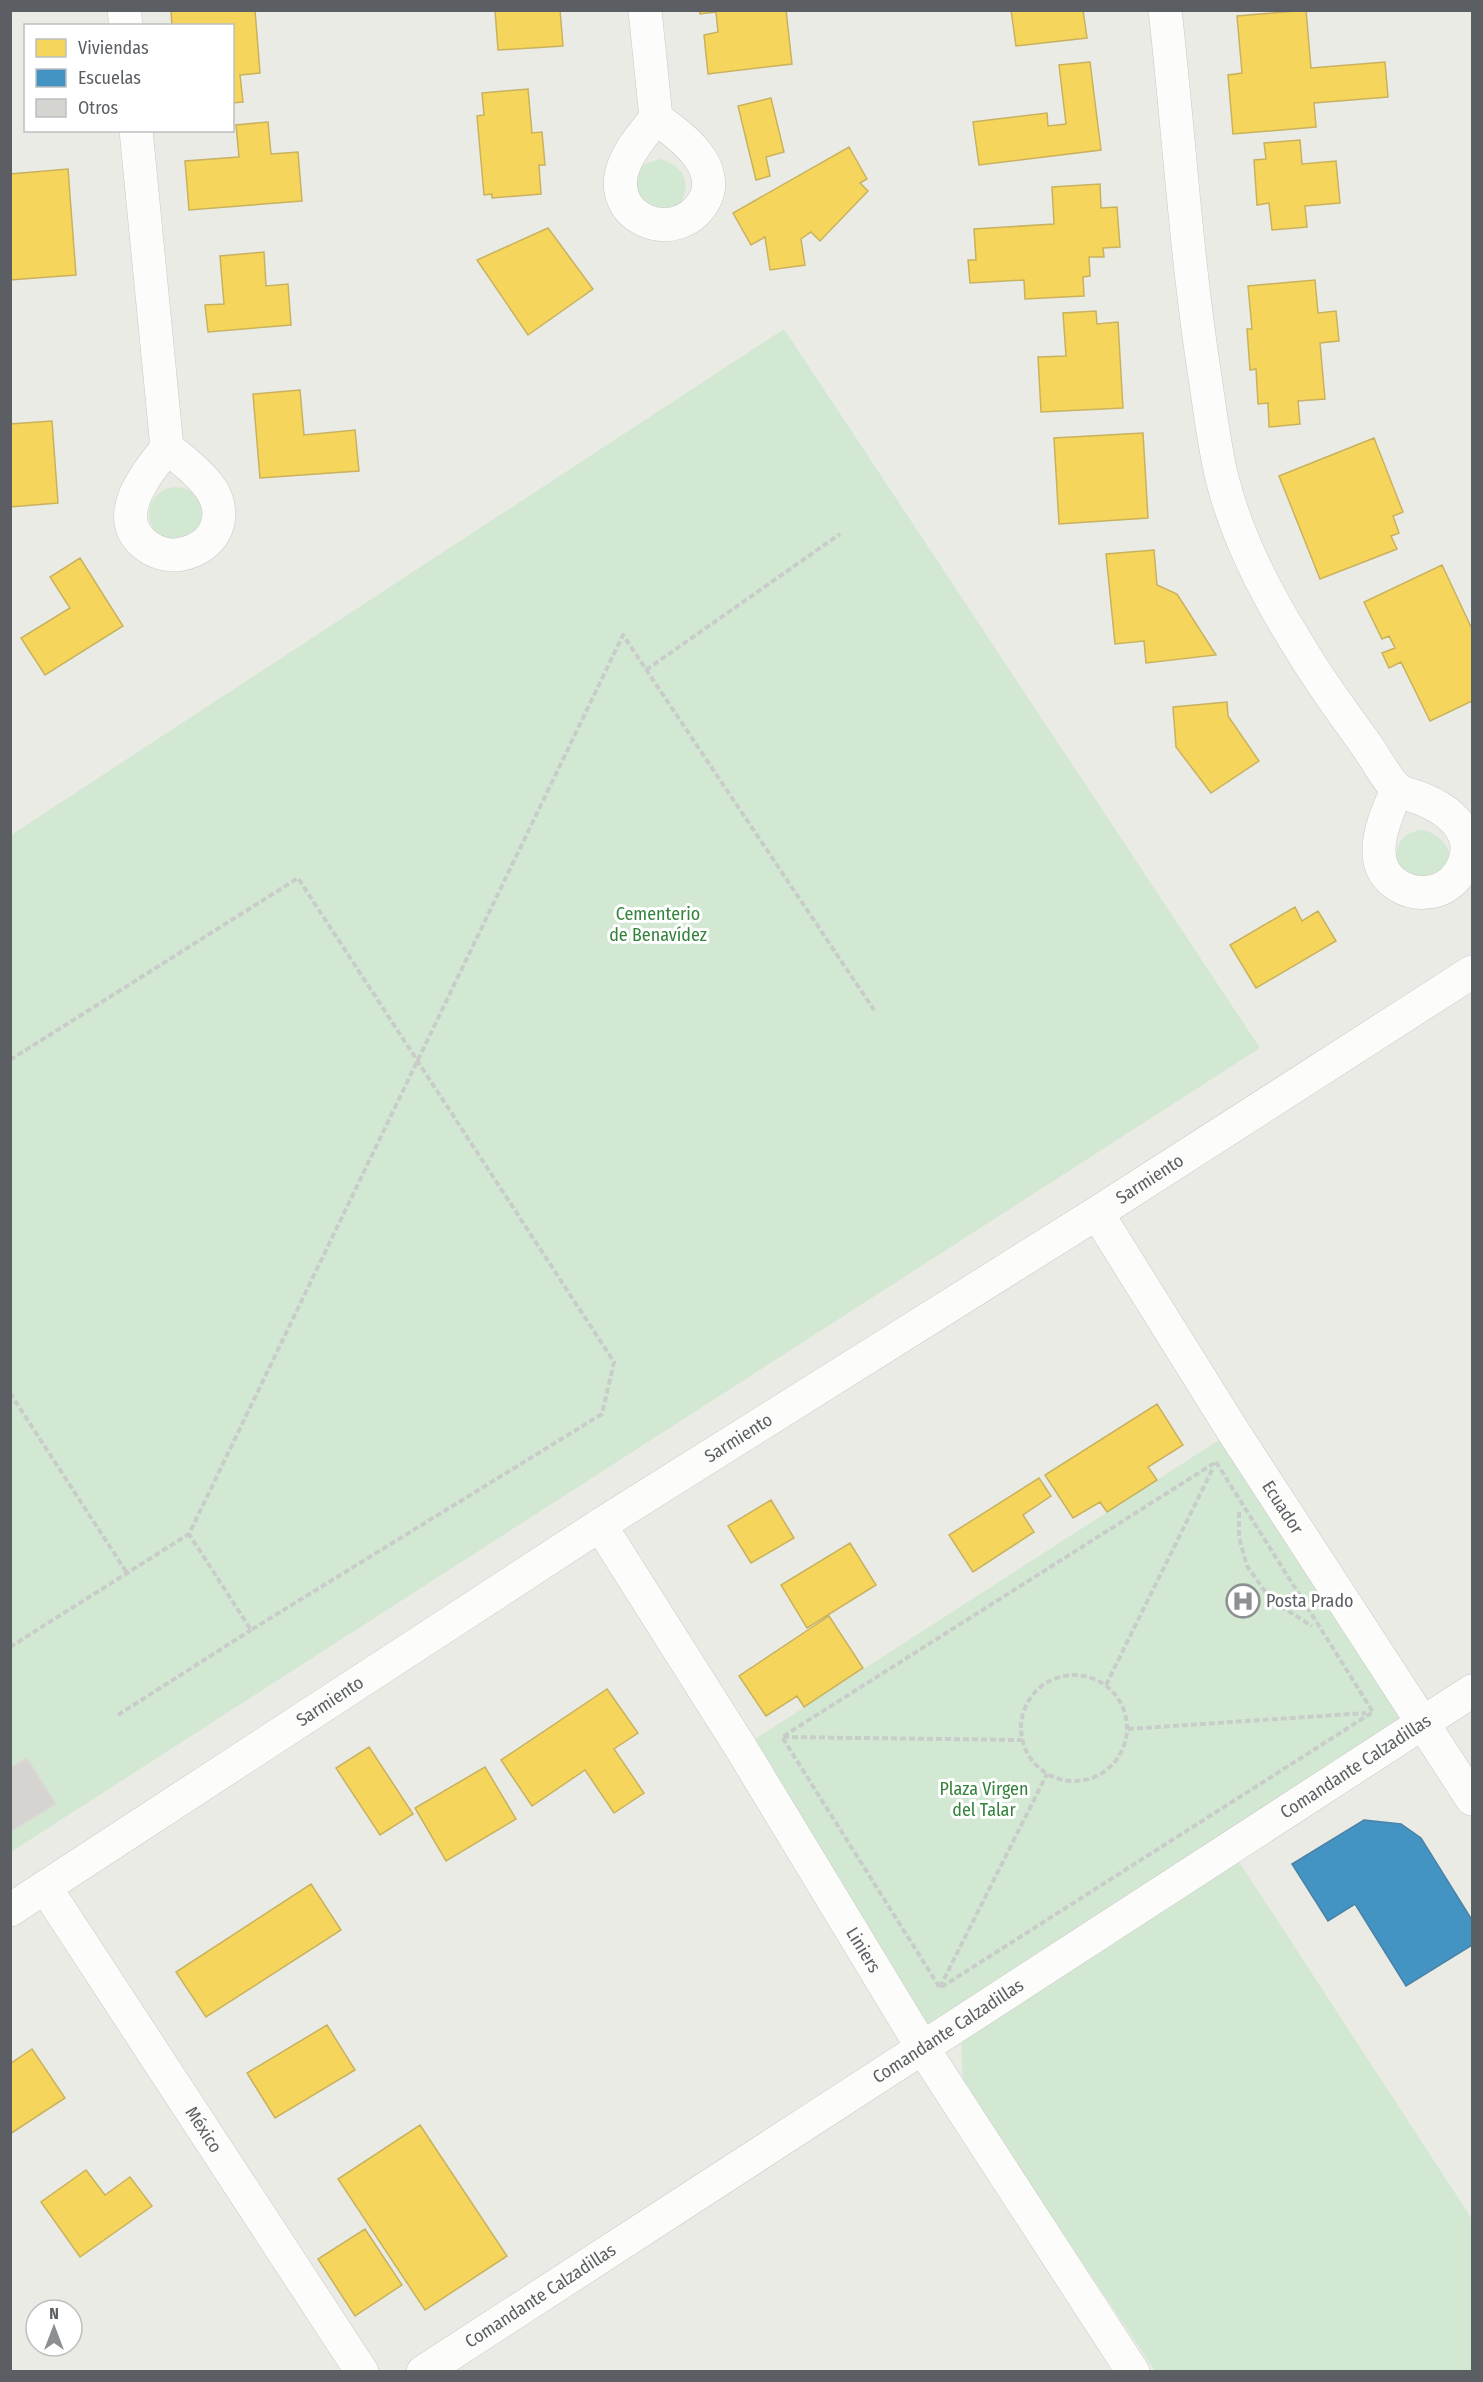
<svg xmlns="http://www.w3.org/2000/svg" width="1483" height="2382" font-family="'Fira Sans Condensed',sans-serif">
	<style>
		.green { fill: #d3e8d2 }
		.homes { fill: #f6d55c; stroke: #c8b25e; stroke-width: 1.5 }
		.schools { fill: #4393c3; stroke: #4a83a6; stroke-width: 1.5 }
		.building { fill: #d5d4d1; stroke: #dadad6; stroke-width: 1.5 }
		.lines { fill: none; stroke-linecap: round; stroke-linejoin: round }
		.minor-casing { stroke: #c9c9c8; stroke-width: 34 }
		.path { stroke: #c8cdca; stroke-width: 4; stroke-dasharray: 6 3; stroke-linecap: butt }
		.minor { stroke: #fcfcfb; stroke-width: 33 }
		.labels { text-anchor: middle; stroke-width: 6; stroke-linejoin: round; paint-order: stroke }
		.park-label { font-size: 18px; fill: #34833c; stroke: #fff }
		.street-label { font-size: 18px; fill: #5b5f64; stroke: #fff }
		.poi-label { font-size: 18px; fill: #5b5f64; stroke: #fff; text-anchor: start }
	</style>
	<rect width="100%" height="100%" fill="#ebebe6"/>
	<path class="green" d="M660,159C684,165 694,185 678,206L645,210L633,179L642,165Z
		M784,329L1260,1048L11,1852V835Z
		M149 514a27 27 0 1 1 54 0a27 27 0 1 1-54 0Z
		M1422,830C1438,832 1459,852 1446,870C1441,875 1431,880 1425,884L1396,867C1395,847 1399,833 1422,830Z
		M1233,1431L1422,1723L922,2047L741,1748Z
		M1238,1860L1472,2219V2371H1155L963,2084L961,2039Z"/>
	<path class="homes" d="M171,10H255L260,73L240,75L243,102L232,103V26H172Z
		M495,10H560L563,46L498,50Z
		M699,10H786L792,64L708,74L704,35L718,32L716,12L700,14Z
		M1011,10H1083L1087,38L1016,46Z
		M1306,10L1311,68L1385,62L1388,97L1314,103L1316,127L1233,134L1228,75L1242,73L1237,16Z
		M1090,62L1101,150L979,165L973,122L1047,113L1048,126L1066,124L1059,65Z
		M528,89L532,133L542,132L545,165H539L541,194L492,198V194L484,195L477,116L484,115L482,93Z
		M771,98L784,152L766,157L770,176L756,180L738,106Z
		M268,122L271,154L298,152L302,201L189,210L185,161L239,157L236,125Z
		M1300,140L1302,164L1336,161L1340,203L1305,206L1307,227L1272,230L1269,203L1257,205L1254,160L1266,159L1264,143Z
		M849,147L867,179L860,183L868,191L820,241L811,232L801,239L805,265L770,270L765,237L751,245L733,213Z
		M68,169L76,275L10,280V174Z
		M1100,184L1101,208L1117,207L1120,247L1103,248L1104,257H1089L1090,276L1083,277L1084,296L1025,299L1024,280L970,283L968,260H976L974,229L1054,224L1052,187Z
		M548,228L593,289L528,335L477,260Z
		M264,252L266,286L288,284L291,325L208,332L205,305L224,304L220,256Z
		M1315,280L1318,313L1336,311L1339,341L1320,343L1325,399L1298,401L1300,424L1269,427L1268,403L1258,404L1256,369L1250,370L1247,329H1252L1248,286Z
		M1096,311L1097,324L1118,322L1123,408L1041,412L1038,357L1066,356L1063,313Z
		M300,390L304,435L355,430L359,471L260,478L253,394Z
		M52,421L58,503L10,507V424Z
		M1143,433L1148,518L1059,524L1054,438Z
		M1374,438L1403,512L1393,516L1399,533L1391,536L1397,549L1320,579L1279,476Z
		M1154,550L1157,585L1177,594L1216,655L1146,663L1144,641L1115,644L1106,554Z
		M80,558L123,626L45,675L21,638L70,608L50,577Z
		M1442,565L1472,629V701L1430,721L1401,662L1389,668L1382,653L1395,648L1389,636L1382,639L1364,602Z
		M1227,702L1228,716L1259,761L1211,793L1176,747L1173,707Z
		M1295,907L1302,921L1318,911L1336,941L1256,988L1230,945Z
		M1157,1404L1183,1445L1148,1467L1157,1480L1107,1512L1100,1502L1073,1518L1045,1475Z
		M1039,1478L1051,1496L1023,1515L1034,1532L973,1572L949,1535Z
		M771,1500L794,1538L751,1563L728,1526Z
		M850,1543L876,1585L807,1628L781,1585Z
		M829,1616L863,1668L804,1707L797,1696L766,1716L739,1676Z
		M607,1689L638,1733L614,1749L644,1793L614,1813L585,1770L532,1806L501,1760Z
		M369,1747L413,1814L380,1835L336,1768Z
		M485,1767L516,1819L446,1861L415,1808Z
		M311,1884L341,1930L206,2017L176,1972Z
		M327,2025L355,2070L275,2118L247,2073Z
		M32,2049L65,2098L10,2134V2064Z
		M420,2125L507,2256L425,2310L338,2179Z
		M86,2170L105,2195L130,2177L152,2206L80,2257L41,2202Z
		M365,2229L402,2285L355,2316L318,2259Z"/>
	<path class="schools" d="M1364,1820L1401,1824L1421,1838L1472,1920V1945L1406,1986L1355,1904L1328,1921L1292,1864Z"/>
	<path class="building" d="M27,1758L56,1804L10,1832V1768Z"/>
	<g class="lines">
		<g class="minor-casing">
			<g id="minor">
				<path d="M124,10L126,26"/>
				<path d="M645,10L656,118C645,132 632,146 625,163C601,219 677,248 704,201C713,186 708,168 697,154C686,140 671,129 656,118"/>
				<path d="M1165,10C1179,133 1186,256 1205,377C1210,410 1214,445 1222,478C1237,538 1267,596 1300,648C1320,682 1344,714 1367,746C1376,759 1385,777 1396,788C1401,793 1410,795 1417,797C1433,803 1453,814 1462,830C1475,851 1461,882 1438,890C1425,894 1411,893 1399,886C1363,865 1384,819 1397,790"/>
				<path d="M136,130L167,448C146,473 109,519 147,546C156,553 171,557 182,554C217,547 230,513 208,485C196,470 182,459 167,448"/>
				<path id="s1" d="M1097,1213L1233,1431L1472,1799"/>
				<path id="s2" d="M600,1525L741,1748L922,2047L1133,2372"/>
				<path id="s3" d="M45,1887L362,2372"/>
				<path id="s4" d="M10,1910L600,1525L1097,1213L1472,972"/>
				<path id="s5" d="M423,2372L1472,1691"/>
			</g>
		</g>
		<path class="path" d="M646,670L840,534
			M10,1060L298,878L614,1362L602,1414L251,1630L189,1534
			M10,1393L127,1573
			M1216,1462L1373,1712L940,1988L782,1737Z
			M1239,1512V1538L1247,1566L1271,1600L1312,1626
			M10,1647L189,1534L623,635L874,1010
			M1021 1728a53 53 0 1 1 106 0a53 53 0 1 1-106 0Z
			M1106,1685L1213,1468
			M118,1715L251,1630
			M1128,1729L1366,1713
			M783,1737L1022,1740
			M940,1987L1047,1774"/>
		<use href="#minor" class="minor"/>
	</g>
	<defs>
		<g id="hospital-ring" transform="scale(1.725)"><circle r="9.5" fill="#fff" stroke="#8d9092" stroke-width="1.5"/><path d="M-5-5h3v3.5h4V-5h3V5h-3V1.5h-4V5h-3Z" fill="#8d9092"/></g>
	</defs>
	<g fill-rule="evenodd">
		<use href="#hospital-ring" x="1243" y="1601"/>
	</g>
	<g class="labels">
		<g class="park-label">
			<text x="658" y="920">Cementerio<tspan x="658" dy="21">de Benavídez</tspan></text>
			<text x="984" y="1795">Plaza Virgen<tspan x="984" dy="21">del Talar</tspan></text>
		</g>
		<g class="street-label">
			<text dy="6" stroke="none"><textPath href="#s4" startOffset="1354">Sarmiento</textPath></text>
			<text dy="6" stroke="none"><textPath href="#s4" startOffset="868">Sarmiento</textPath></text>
			<text dy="6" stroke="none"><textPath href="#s1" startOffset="348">Ecuador</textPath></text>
			<text dy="6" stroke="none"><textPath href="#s4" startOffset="382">Sarmiento</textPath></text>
			<text dy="6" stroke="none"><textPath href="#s5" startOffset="1112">Comandante Calzadillas</textPath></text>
			<text dy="6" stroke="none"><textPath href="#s2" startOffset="500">Liniers</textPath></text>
			<text dy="6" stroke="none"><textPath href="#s5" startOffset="626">Comandante Calzadillas</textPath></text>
			<text dy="6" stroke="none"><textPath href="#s3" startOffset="290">México</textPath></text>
			<text dy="6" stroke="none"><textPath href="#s5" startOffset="140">Comandante Calzadillas</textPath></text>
		</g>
		<g class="poi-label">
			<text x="1266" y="1607">Posta Prado</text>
		</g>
	</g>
	<rect width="1483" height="2382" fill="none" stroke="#5b5f64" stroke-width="24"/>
	<rect x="24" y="24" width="210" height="108" fill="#ffffff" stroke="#bdbfc1" stroke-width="1.5"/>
	<rect x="36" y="39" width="30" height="18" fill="#f6d55c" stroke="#bdbfc1" stroke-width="1.5"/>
	<text x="78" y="54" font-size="18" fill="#5b5f64">Viviendas</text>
	<rect x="36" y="69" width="30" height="18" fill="#4393c3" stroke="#bdbfc1" stroke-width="1.5"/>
	<text x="78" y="84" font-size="18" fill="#5b5f64">Escuelas</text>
	<rect x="36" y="99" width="30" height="18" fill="#d5d4d1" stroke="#bdbfc1" stroke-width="1.5"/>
	<text x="78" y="114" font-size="18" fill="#5b5f64">Otros</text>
	<g transform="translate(54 2328)"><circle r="28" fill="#ffffff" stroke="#bdbfc1" stroke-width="1.5"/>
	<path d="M0-4.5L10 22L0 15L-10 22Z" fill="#8d9092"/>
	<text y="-9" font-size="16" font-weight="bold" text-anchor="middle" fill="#5b5f64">N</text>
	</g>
</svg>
